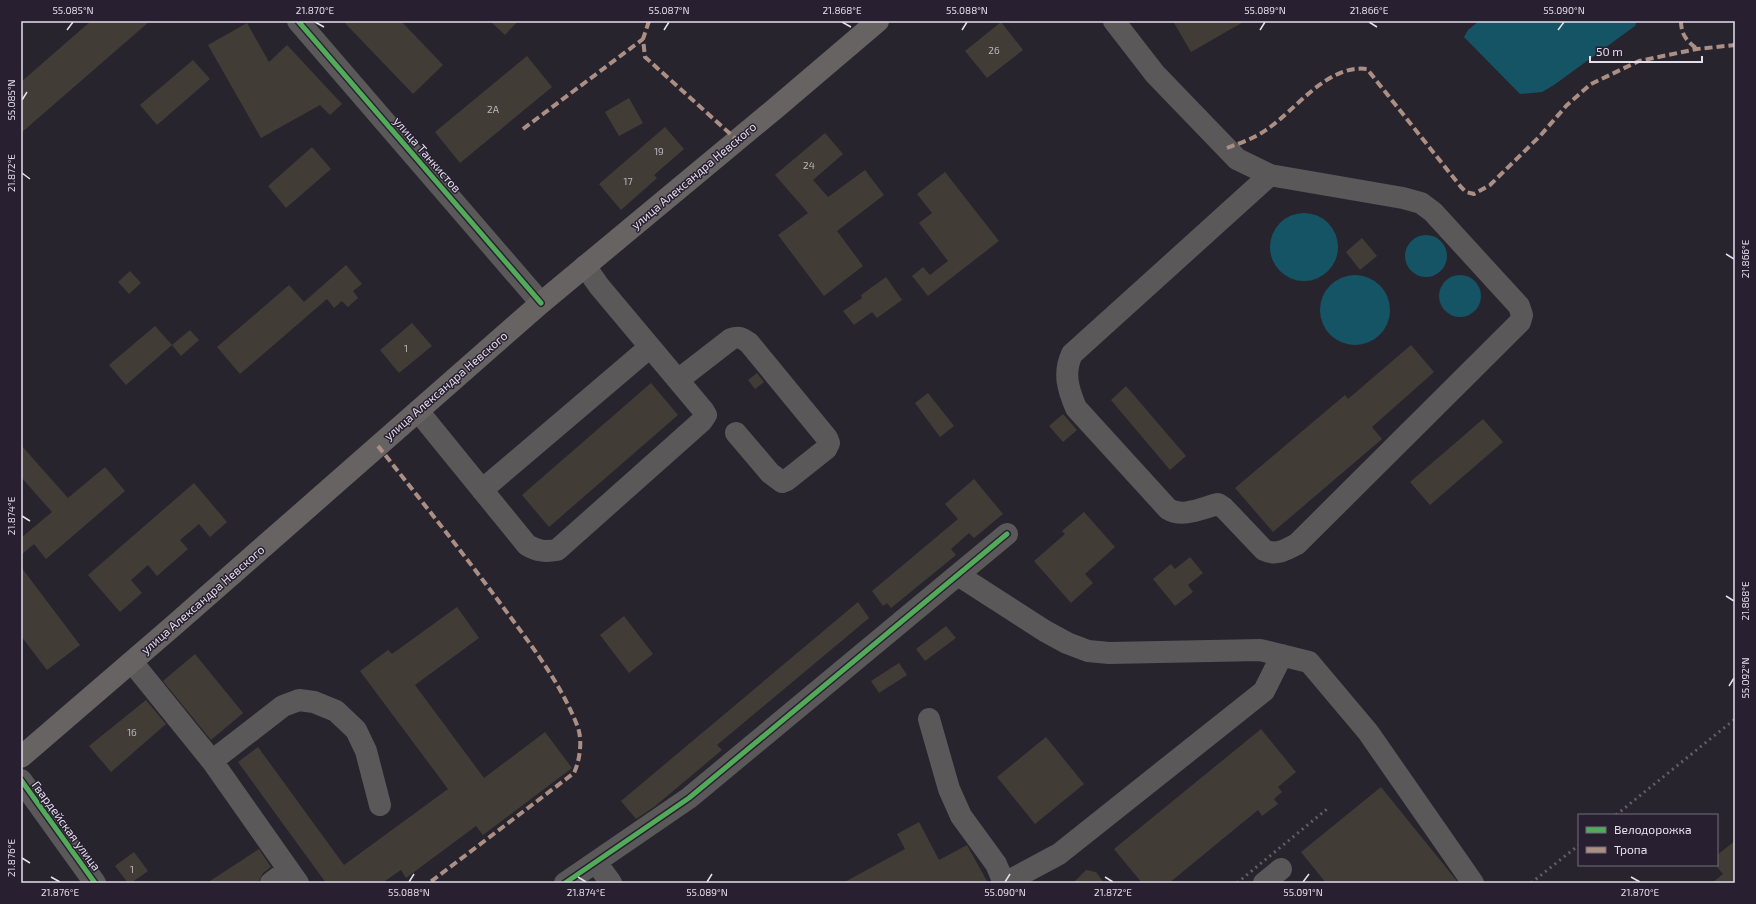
<svg xmlns="http://www.w3.org/2000/svg" width="1756" height="904" font-family="'Exo 2',sans-serif">
	<style>
		.water { fill: #155465 }
		.building { fill: #423c37 }
		.lines { fill: none; stroke-linecap: round; stroke-linejoin: round }
		.minor { stroke: #5b585a; stroke-width: 22 }
		.major { stroke: #686363; stroke-width: 22 }
		.rail { stroke: #635f62; stroke-width: 3; stroke-dasharray: 2 4; stroke-linecap: butt }
		.quiet { stroke: #ac8f84; stroke-width: 4; stroke-dasharray: 8 4; stroke-linecap: butt }
		.cycleway-casing { stroke: #282031; stroke-width: 8 }
		.cycleway { stroke: #51ab58; stroke-width: 5 }
		.ticks { fill: none; stroke: #e4dfeb; stroke-width: 1.5 }
		.labels { text-anchor: middle; stroke-width: 3; stroke-linejoin: round; paint-order: stroke }
		.number-label { font-size: 10px; fill: #bcb6be }
		.street-label { font-size: 12px; fill: #e4dfeb; stroke: #282031 }
		.neatline { fill: none; stroke: #e4dfeb; stroke-width: 1.5 }
		.ticks-label { font-size: 10px; text-anchor: middle; fill: #e4dfeb }
	</style>
	<rect width="100%" height="100%" fill="#28242d"/>
	<path class="water" d="M1479,21H1637L1635,26L1554,85L1542,92L1520,94L1464,37L1468,30Z
		M1270 247a34 34 0 1 1 68 0a34 34 0 1 1-68 0Z
		M1405 256a21 21 0 1 1 42 0a21 21 0 1 1-42 0Z
		M1439 296a21 21 0 1 1 42 0a21 21 0 1 1-42 0Z
		M1320 310a35 35 0 1 1 70 0a35 35 0 1 1-70 0Z"/>
	<path class="building" d="M91,21H150L21,133V82Z
		M343,21H401L443,65L413,94Z
		M490,21H518L505,35Z
		M1173,21H1245L1191,52Z
		M1001,22L1023,50L987,78L965,51Z
		M247,23L269,62L287,45L342,104L330,115L320,105L261,138L208,45Z
		M527,56L552,87L460,163L435,132Z
		M193,60L210,79L157,125L140,105Z
		M629,98L643,123L619,136L605,112Z
		M665,127L684,149L654,175L657,178L621,210L599,184Z
		M825,133L843,154L813,180L828,197L865,170L884,195L837,231L863,266L824,296L778,235L808,213L775,175Z
		M312,147L331,169L286,208L268,186Z
		M945,172L999,241L928,296L912,276L923,267L930,275L948,261L919,223L932,213L917,194Z
		M1362,238L1377,256L1360,270L1346,252Z
		M346,265L362,284L353,291L358,298L348,307L342,301L334,308L327,299L240,374L217,347L289,285L304,302Z
		M130,271L141,283L129,294L118,282Z
		M886,277L902,300L877,318L872,312L854,325L843,311L862,298L861,295Z
		M412,323L432,346L399,373L380,350Z
		M155,326L172,345L126,385L109,365Z
		M190,330L199,340L181,356L172,345Z
		M1411,345L1434,372L1372,427L1382,439L1273,532L1235,488L1345,395L1348,399Z
		M757,373L764,382L755,389L748,380Z
		M651,383L678,415L549,527L522,495Z
		M1126,386L1186,456L1170,470L1111,400Z
		M928,393L954,426L940,437L915,403Z
		M1063,414L1077,430L1063,442L1049,426Z
		M1483,419L1503,442L1430,505L1410,482Z
		M21,445L68,498L105,467L125,491L46,559L34,544L21,555V538L52,512L21,477Z
		M974,479L1003,514L974,538L969,533L951,549L956,555L891,608L887,603L883,606L872,591L958,519L945,504Z
		M194,483L227,522L210,537L199,524L180,540L188,549L157,576L148,565L131,580L142,593L120,612L88,575Z
		M1084,512L1115,547L1085,574L1093,583L1071,603L1034,561L1065,534L1062,531Z
		M1190,557L1203,573L1188,585L1193,592L1175,606L1153,579L1171,564L1175,569Z
		M21,567L80,645L47,670L21,636Z
		M858,602L869,618L717,745L722,750L654,807L636,819L621,801Z
		M457,607L479,638L415,685L484,778L545,732L572,768L483,835L476,826L406,878L401,870L382,883H326L238,762L258,747L344,865L448,789L360,671L388,650L392,654Z
		M624,616L653,654L629,673L600,635Z
		M946,626L956,638L925,661L916,649Z
		M195,654L243,713L211,740L163,681Z
		M899,663L907,675L879,693L871,681Z
		M146,700L166,724L111,772L89,746Z
		M1261,729L1296,772L1278,787L1282,792L1274,799L1278,804L1262,816L1258,810L1169,883H1142L1114,849Z
		M1046,737L1084,784L1035,824L997,777Z
		M1381,787L1457,881L1458,883H1326L1301,852Z
		M919,822L939,860L967,845L988,883H843L905,849L897,834Z
		M1735,841V883H1712L1723,874L1717,867V855Z
		M259,849L271,867L263,873L259,881L256,883H207Z
		M134,852L148,871L131,883H128L115,866Z
		M1086,870L1096,872L1104,883H1073Z"/>
	<g class="lines">
		<path class="minor" d="M298,21L541,303
			M1114,21L1155,74L1237,159L1270,175L1403,198L1421,203L1433,212L1519,306L1522,315L1520,322L1297,544C1286,550 1276,556 1264,550L1224,508L1218,504C1202,508 1183,518 1168,509L1076,408C1068,389 1063,373 1072,354L1270,175
			M678,380L731,339C739,336 742,338 749,343L827,438L829,443L826,449L787,480L782,482L770,473L736,433
			M418,411L527,545C537,551 545,552 557,550L702,421L706,415L703,410L599,286L585,266
			M482,490L650,347
			M958,575L1045,631L1067,643L1088,651L1109,653L1260,650L1309,662L1368,732L1473,883
			M132,662L212,761L298,883
			M929,719L949,789L961,816L996,864L1004,883
			M212,761L283,706L299,700L314,702L336,711L356,730L366,751L380,805
			M21,780L95,883
			M596,862L611,883
			M271,883L288,870
			M565,883L689,798L1007,534
			M1005,883L1059,854L1264,691L1282,655
			M1264,883L1281,869"/>
		<path class="major" d="M21,757L172,627L541,303L777,107L878,21"/>
		<path class="rail" d="M1616,815L1735,719
			M1237,883L1327,809
			M1531,883L1579,845"/>
		<path class="quiet" d="M649,21L643,39L645,57L737,140
			M1681,21C1681,35 1687,41 1697,49
			M523,129L643,39
			M1227,148C1240,143 1255,138 1266,130C1296,110 1327,64 1367,69L1461,187L1466,192L1474,194L1490,185L1540,136L1567,105L1591,84L1639,61L1697,49L1735,45
			M378,446C420,499 463,553 503,607C531,645 560,682 577,725C583,739 580,760 574,773L429,883"/>
		<g class="cycleway-casing">
			<path id="cycleway" d="M298,21L541,303
				M21,780L95,883
				M565,883L689,798L1007,534"/>
		</g>
		<use href="#cycleway" class="cycleway"/>
	</g>
	<path class="ticks" d="M315,22L324,27M842,22L851,27M1369,22L1377,27M67,30L73,22M664,30L669,22M962,30L967,22M1260,30L1265,22M1558,30L1564,22M22,100L27,92M22,173L30,179M1726,254L1734,259M22,516L30,521M1726,596L1734,601M1729,686L1734,678M22,858L30,863M51,877L60,882M578,877L586,882M1105,877L1113,882M1631,877L1640,882M409,882L414,874M707,882L712,874M1005,882L1010,874M1303,882L1309,874"/>
	<g class="labels">
		<g class="number-label">
			<text x="994" y="54">26</text>
			<text x="493" y="113">2А</text>
			<text x="659" y="155">19</text>
			<text x="809" y="169">24</text>
			<text x="628" y="185">17</text>
			<text x="406" y="352">1</text>
			<text x="132" y="736">16</text>
			<text x="132" y="873">1</text>
		</g>
		<g class="street-label">
			<text transform="translate(427 155) rotate(49)" y="4">улица Танкистов</text>
			<text transform="translate(694 176) rotate(-40)" y="4">улица Александра Невского</text>
			<text transform="translate(446 386) rotate(-41)" y="4">улица Александра Невского</text>
			<text transform="translate(203 600) rotate(-41)" y="4">улица Александра Невского</text>
			<text transform="translate(66 826) rotate(54)" y="4">Гвардейская улица</text>
		</g>
	</g>
	<rect width="1756" height="904" fill="none" stroke="#282031" stroke-width="44"/>
	<rect x="1578" y="814" width="140" height="52" fill="#282031" stroke="#736c7b"/>
	<rect x="1586" y="827" width="20" height="6" fill="#51ab58" stroke="#736c7b"/>
	<text x="1614" y="834" font-size="12" fill="#e4dfeb">Велодорожка</text>
	<rect x="1586" y="847" width="20" height="6" fill="#ac8f84" stroke="#736c7b"/>
	<text x="1614" y="854" font-size="12" fill="#e4dfeb">Тропа</text>
	<path d="M1590 56v6h112v-6" fill="none" stroke="#e4dfeb" stroke-width="2"/>
	<text x="1596" y="56" font-size="12" fill="#e4dfeb" stroke="#282031" stroke-width="3" paint-order="stroke">50 m</text>
	<rect x="22" y="22" width="1712" height="860" class="neatline"/>
	<g class="ticks-label">
		<text x="73" y="14">55.085°N</text>
		<text x="315" y="14">21.870°E</text>
		<text x="669" y="14">55.087°N</text>
		<text x="842" y="14">21.868°E</text>
		<text x="967" y="14">55.088°N</text>
		<text x="1265" y="14">55.089°N</text>
		<text x="1369" y="14">21.866°E</text>
		<text x="1564" y="14">55.090°N</text>
		<text transform="translate(11 100) rotate(-90)" y="4">55.085°N</text>
		<text transform="translate(11 173) rotate(-90)" y="4">21.872°E</text>
		<text transform="translate(1745 259) rotate(-90)" y="4">21.866°E</text>
		<text transform="translate(11 516) rotate(-90)" y="4">21.874°E</text>
		<text transform="translate(1745 601) rotate(-90)" y="4">21.868°E</text>
		<text transform="translate(1745 678) rotate(-90)" y="4">55.092°N</text>
		<text transform="translate(11 858) rotate(-90)" y="4">21.876°E</text>
		<text x="60" y="896">21.876°E</text>
		<text x="409" y="896">55.088°N</text>
		<text x="586" y="896">21.874°E</text>
		<text x="707" y="896">55.089°N</text>
		<text x="1005" y="896">55.090°N</text>
		<text x="1113" y="896">21.872°E</text>
		<text x="1303" y="896">55.091°N</text>
		<text x="1640" y="896">21.870°E</text>
	</g>
</svg>
